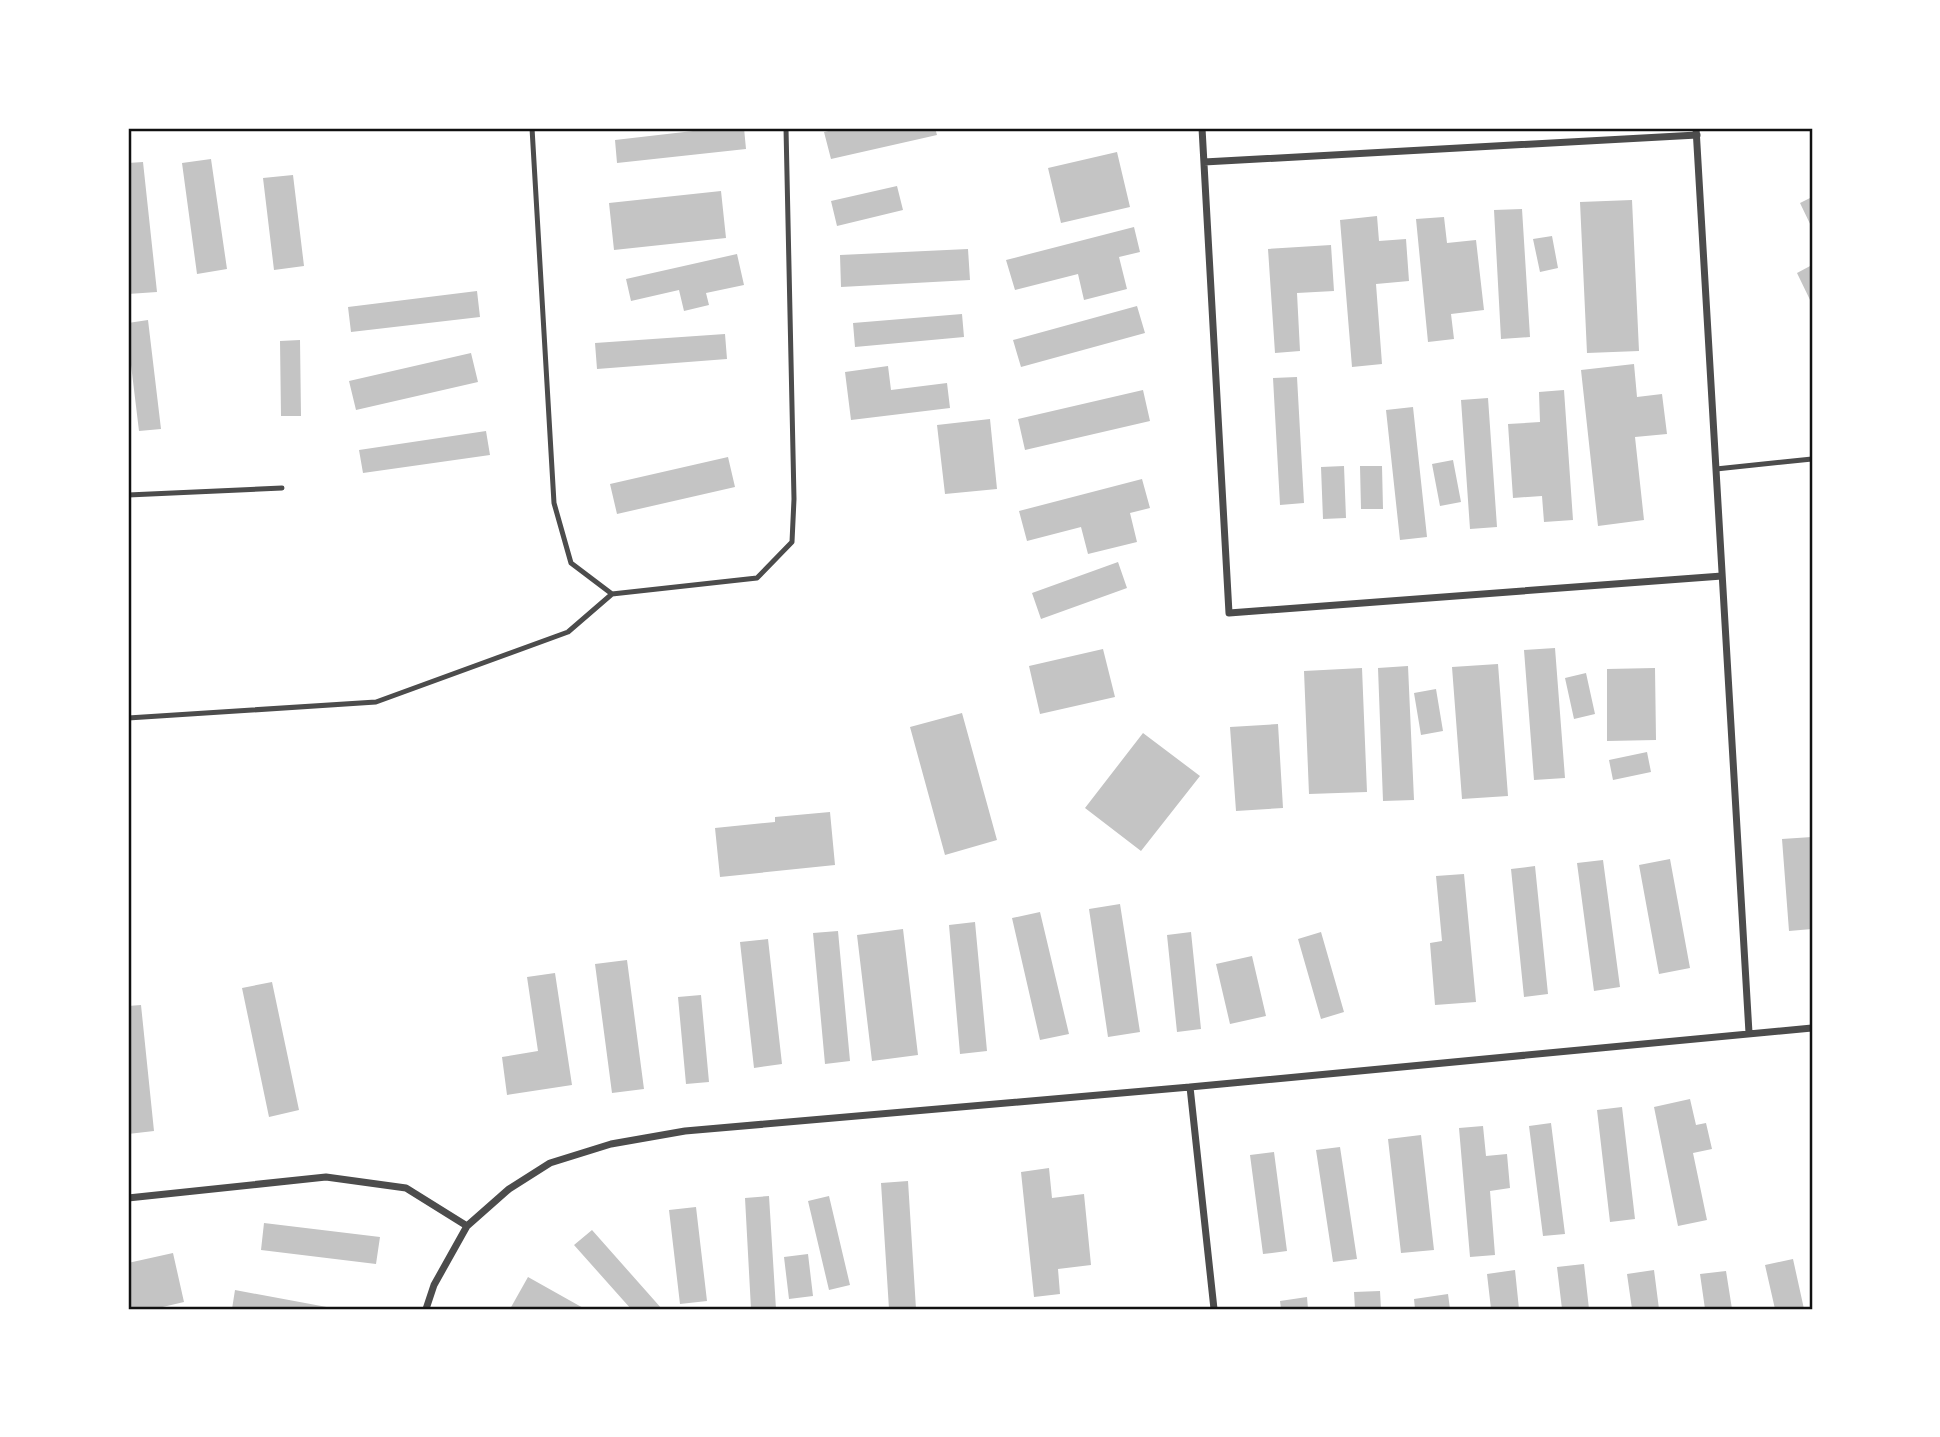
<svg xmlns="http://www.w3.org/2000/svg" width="1940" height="1437" font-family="Lato,sans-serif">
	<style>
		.building { fill: #c4c4c4 }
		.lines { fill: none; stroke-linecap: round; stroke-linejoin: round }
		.service { stroke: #4c4c4c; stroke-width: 5 }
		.minor { stroke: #4c4c4c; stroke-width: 7 }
		.neatline { fill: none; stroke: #111; stroke-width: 2.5 }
	</style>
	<rect width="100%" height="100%" fill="#fff"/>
	<path class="building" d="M719,128H744L746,149L617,163L615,140Z
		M842,128H935L937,135L831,159L824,132Z
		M1117,152L1130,207L1061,223L1048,168Z
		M211,159L227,269L197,274L182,163Z
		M143,162L157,292L128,294V163Z
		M293,175L304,266L274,270L263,178Z
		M897,186L903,210L837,226L831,201Z
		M721,191L726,238L614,250L609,203Z
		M1812,197V228L1800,203Z
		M1632,200L1639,351L1587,353L1580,202Z
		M1522,209L1530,337L1501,339L1494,210Z
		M1377,216L1379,241L1406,239L1409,281L1376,284L1382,364L1352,367L1340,220Z
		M1444,217L1447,243L1476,240L1484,310L1451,314L1454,339L1428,342L1416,219Z
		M1134,227L1140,252L1119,257L1127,289L1084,300L1078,274L1015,290L1006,260Z
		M1552,236L1558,268L1540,272L1533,239Z
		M1331,245L1334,291L1297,293L1300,351L1275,353L1268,249Z
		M968,249L970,280L841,287L840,255Z
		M737,254L744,285L706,293L709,305L684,311L679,290L631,301L626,279Z
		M1812,265V304L1797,273Z
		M477,291L480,317L351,332L348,307Z
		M1137,306L1145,333L1021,367L1013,340Z
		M962,314L964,337L855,347L853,323Z
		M148,320L161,429L139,431L128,340V323Z
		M725,334L727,359L597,369L595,343Z
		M300,340L301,416H281L280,341Z
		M471,353L478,382L356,410L349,381Z
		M1634,364L1637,397L1662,394L1667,434L1635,437L1644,520L1598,526L1581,370Z
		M888,366L891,390L947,383L950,408L851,420L845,372Z
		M1297,377L1304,503L1280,505L1273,378Z
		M1143,390L1150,421L1025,450L1018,419Z
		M1564,390L1573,520L1544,522L1542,496L1513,498L1508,424L1540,422L1539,392Z
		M1488,398L1497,527L1470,529L1461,400Z
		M1413,407L1427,537L1400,540L1386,410Z
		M990,419L997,489L945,494L937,425Z
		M486,431L490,455L363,473L359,450Z
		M728,457L735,487L617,514L610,484Z
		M1453,460L1461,502L1440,506L1432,464Z
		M1344,466L1346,518L1323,519L1321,467Z
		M1360,466H1382L1383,509H1361Z
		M1142,479L1150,508L1130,513L1137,542L1088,554L1081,527L1027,541L1019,511Z
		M1118,562L1127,588L1041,619L1032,593Z
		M1555,648L1565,778L1534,780L1524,650Z
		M1103,649L1115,697L1040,714L1029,666Z
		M1498,664L1508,796L1462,799L1452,667Z
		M1408,666L1414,800L1383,801L1378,668Z
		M1362,668L1367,792L1309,794L1304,671Z
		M1655,668L1656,740L1607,741V669Z
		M1586,673L1595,714L1574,719L1565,678Z
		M1436,689L1443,731L1421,735L1414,693Z
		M962,713L997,840L945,855L910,727Z
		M1278,724L1283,808L1236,811L1230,727Z
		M1143,733L1200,776L1141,851L1085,808Z
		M1647,752L1651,772L1613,780L1609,760Z
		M830,812L835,865L720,877L715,828L775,822V817Z
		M1812,837V929L1789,931L1782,839Z
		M1670,859L1690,968L1659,974L1639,865Z
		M1603,860L1620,987L1594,991L1577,863Z
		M1535,866L1548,994L1524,997L1511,869Z
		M1464,874L1476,1002L1435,1005L1430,943L1442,941L1436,876Z
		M1120,904L1140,1032L1108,1037L1089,909Z
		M1040,912L1069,1034L1040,1040L1012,918Z
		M975,922L987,1051L960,1054L949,925Z
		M903,929L918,1055L872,1061L857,935Z
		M838,931L850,1061L825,1064L813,933Z
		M1191,932L1201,1029L1177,1032L1167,935Z
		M1321,932L1344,1012L1321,1019L1298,939Z
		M768,939L782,1064L754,1068L740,942Z
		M1252,956L1266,1016L1230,1024L1216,964Z
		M627,960L644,1089L612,1093L595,964Z
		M555,973L572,1085L507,1095L502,1057L538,1051L527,977Z
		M272,982L299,1110L269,1117L242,988Z
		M701,995L709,1082L686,1084L678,997Z
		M141,1005L154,1131L128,1134V1006Z
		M1690,1099L1696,1125L1706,1123L1712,1149L1693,1153L1707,1220L1678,1226L1654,1107Z
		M1622,1107L1635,1219L1610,1222L1597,1110Z
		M1551,1123L1565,1234L1543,1236L1529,1126Z
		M1483,1126L1486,1156L1507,1154L1510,1188L1490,1191L1495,1255L1470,1257L1459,1128Z
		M1421,1135L1434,1250L1401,1253L1388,1139Z
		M1340,1147L1357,1259L1333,1262L1316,1150Z
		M1274,1152L1287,1251L1263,1254L1250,1155Z
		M1049,1168L1052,1198L1084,1194L1091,1265L1058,1269L1060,1294L1034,1297L1021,1172Z
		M908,1181L916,1309H889L881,1183Z
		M769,1196L776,1309H751L745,1198Z
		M829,1196L850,1285L829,1290L808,1201Z
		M696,1207L707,1301L680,1304L669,1210Z
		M264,1223L380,1237L376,1264L261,1250Z
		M592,1230L662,1309H631L574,1245Z
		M173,1253L184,1302L154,1309H128V1263Z
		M808,1254L813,1296L789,1299L784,1257Z
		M1793,1259L1804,1309H1775L1765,1265Z
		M1584,1264L1589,1309H1562L1557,1267Z
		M1515,1270L1519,1309H1491L1487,1274Z
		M1654,1270L1659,1309H1632L1627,1274Z
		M1726,1271L1732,1309H1705L1700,1274Z
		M528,1277L585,1309H510Z
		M235,1290L332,1308V1309H232Z
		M1380,1291L1381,1309H1355L1354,1292Z
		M1448,1294L1450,1309H1415L1414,1299Z
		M1307,1297L1308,1309H1281L1280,1301Z"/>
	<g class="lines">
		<path class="service" d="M532,128L554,503L571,563L612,594L757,578L792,542L794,499L786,128
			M1716,469L1812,459
			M128,495L282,488
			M128,718L376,702L568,632L612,594"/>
		<path class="minor" d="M1202,128L1229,613L1722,576
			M1696,128L1749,1033
			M1204,162L1697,135
			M1190,1087L1214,1309
			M128,1198L326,1177L406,1188L467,1226L509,1189L550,1163L611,1144L685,1131L1190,1087L1812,1028
			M426,1309L434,1285L467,1226"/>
	</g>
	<rect width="1940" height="1437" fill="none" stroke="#ffffff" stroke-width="259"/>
	<rect x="130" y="130" width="1681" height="1178" class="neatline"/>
</svg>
